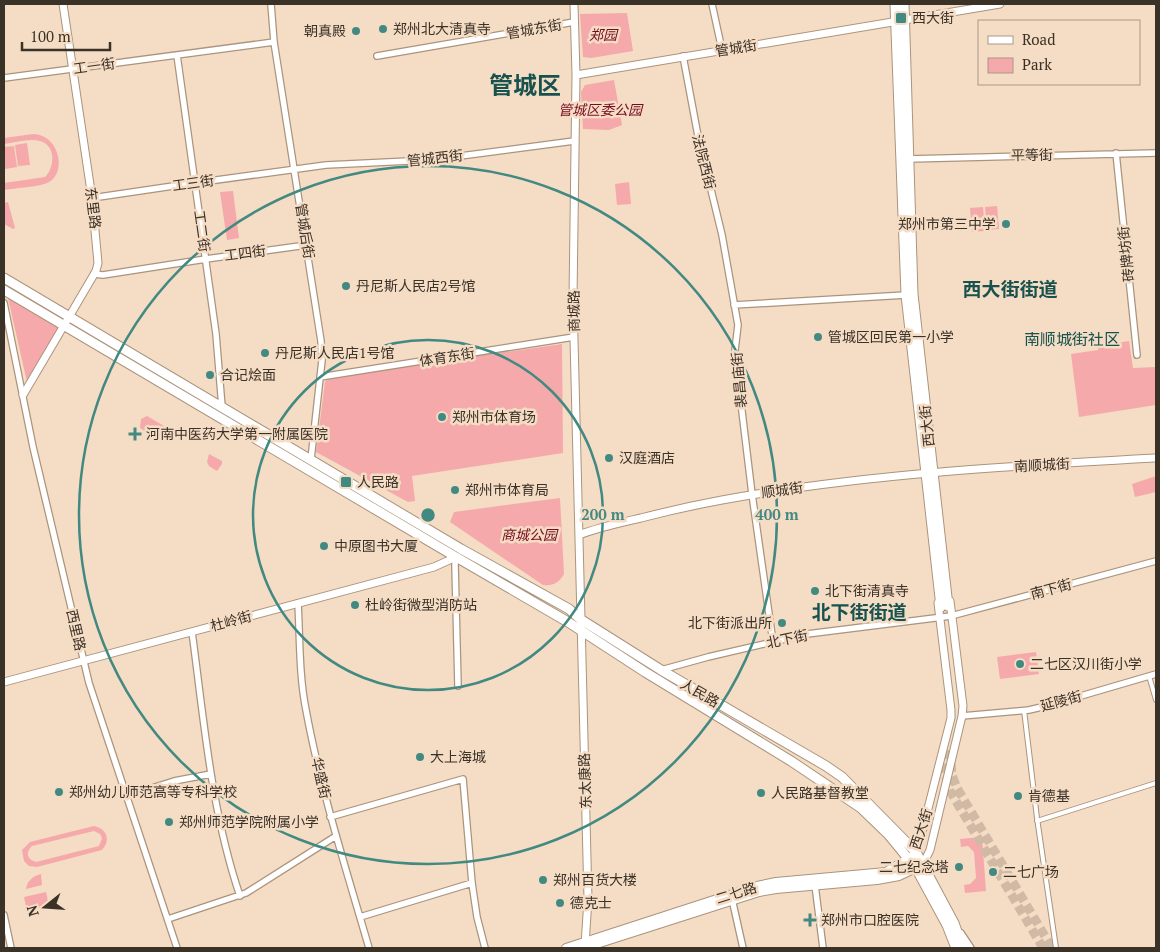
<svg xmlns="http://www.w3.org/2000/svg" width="1160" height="952" font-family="'PT Serif','Noto Sans SC',serif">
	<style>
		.green { fill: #f5a9ab; fill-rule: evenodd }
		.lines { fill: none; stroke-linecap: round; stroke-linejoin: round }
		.primary-tunnel { stroke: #d0baa5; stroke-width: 9; stroke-dasharray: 9 4.5; stroke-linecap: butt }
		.pedestrian-casing { stroke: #ab947d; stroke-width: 6 }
		.minor-casing { stroke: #ab947d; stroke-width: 8 }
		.tertiary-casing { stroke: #ab947d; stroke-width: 9 }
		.secondary-casing { stroke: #ab947d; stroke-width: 10 }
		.primary-casing { stroke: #ab947d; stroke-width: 11 }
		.pedestrian { stroke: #fff; stroke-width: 4 }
		.minor { stroke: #fff; stroke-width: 5.5 }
		.tertiary { stroke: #fff; stroke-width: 7 }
		.secondary { stroke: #fff; stroke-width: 8 }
		.primary { stroke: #fff; stroke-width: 9 }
		.ring { fill: none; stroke: #428982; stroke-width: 2.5 }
		.poi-dot { fill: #428982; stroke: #f5dcc4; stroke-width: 2 }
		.labels { text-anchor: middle; stroke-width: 5; stroke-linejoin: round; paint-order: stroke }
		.poi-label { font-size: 14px; fill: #3a3127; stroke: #f5dcc4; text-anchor: start }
		.street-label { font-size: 14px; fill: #3a3127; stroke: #f5dcc4 }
		.park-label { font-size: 14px; font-style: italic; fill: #780a21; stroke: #f5dcc4 }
		.quarter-label { font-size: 16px; fill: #17524e; stroke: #f5dcc4 }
		.district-label { font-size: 19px; font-weight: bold; fill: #17524e; stroke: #f5dcc4 }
		.town-label { font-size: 24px; font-weight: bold; fill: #17524e; stroke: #f5dcc4 }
		.centre { fill: #428982; stroke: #f5dcc4; stroke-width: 2.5 }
		.ring-label { font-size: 15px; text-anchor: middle; font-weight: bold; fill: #428982; stroke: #f5dcc4; stroke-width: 5; stroke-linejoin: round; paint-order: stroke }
	</style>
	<rect width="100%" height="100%" fill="#f5dcc4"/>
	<path class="green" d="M627,13L633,51L591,58L583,57L580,14Z
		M614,80L622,125L609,130L583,129L581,92L585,85Z
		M33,134C61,135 67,175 47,183C38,187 15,188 4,190V183L45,177C55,167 56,145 40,141C29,138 14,143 4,144V138Z
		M27,143L30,165L18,166L15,145Z
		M14,146L17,167L5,169L4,147Z
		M629,182L631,204L617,205L615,184Z
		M233,191L239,238L227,240L220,192Z
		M8,202L15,228L13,229L4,224V203Z
		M997,206L999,229L987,230L985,207Z
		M983,207L985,231L972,232L970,208Z
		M8,298L59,328L27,382Z
		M1129,341L1133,368L1156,367V405L1079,417L1071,354L1098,350L1099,346Z
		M562,344L563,453L412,476L415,501L408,502L316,452L325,382L329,377Z
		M147,416L164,426L157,438L140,428L141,419Z
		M209,454L222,461V464L217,471L209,466L207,462Z
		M1156,476V492L1135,497L1132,484Z
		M560,498L564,574C559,583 553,586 543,585L450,522L454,512Z
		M1036,652L1039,674L1000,679L997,657Z
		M94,826C107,829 111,840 102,850L37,867L29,866L24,861L22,850L30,842ZM94,831L100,834L102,838L99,846L36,862C27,859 25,853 32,846Z
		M982,837L986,891L965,893L964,885L970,884L976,878L974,852L968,846L961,847L960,839Z
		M41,874L42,885L26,889C27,881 33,876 41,874Z
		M46,892L49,906L27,911L24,897Z"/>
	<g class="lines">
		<path class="primary-tunnel" d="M945,750L944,771L950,791L1043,948
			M951,763L952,775L957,788L1052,948"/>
		<g class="pedestrian-casing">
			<path id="pedestrian" d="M1149,676L1156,700
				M1024,710L1037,818L1056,948
				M1037,821L1156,783"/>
		</g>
		<g class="minor-casing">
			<path id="minor" d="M271,4L274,42L321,341L322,360L311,459
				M712,4L722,50
				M177,55L216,334L222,407
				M377,56L574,22
				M683,56L698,136L722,235L738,325L735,350L736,362L752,494L773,642
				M4,78L274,42
				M1116,153L1137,355
				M908,159L1156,153
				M92,198L180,185L326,165L430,160L574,141
				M94,274L103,275L206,259L307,245
				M4,303L33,447L89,683L177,948
				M734,305L906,295
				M320,377L574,337
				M457,556L455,564L458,686
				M298,603C300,639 299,675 306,710C321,791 346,869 369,948
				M192,632C204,720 211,811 240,896
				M661,670L708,657L807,634L951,616L1156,561
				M962,716L1029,710L1050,705L1156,674
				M126,796L174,781L211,774
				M330,817L463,779L472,883L477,917L485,948
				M815,885L823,948
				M732,899L743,948
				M4,915L11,948
				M360,917L472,883
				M168,919L246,893L336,836
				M961,933L971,948"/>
		</g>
		<g class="tertiary-casing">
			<path id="tertiary" d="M574,4L576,75L573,299L588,899L585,945
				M576,75L1000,4
				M23,395L96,271L98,263L92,198L63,4
				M579,535C599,527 619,523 641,518C668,511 695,505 722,500C865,474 1011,466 1156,458
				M4,682L434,567L456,557
				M909,858L916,852L920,840L951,718V710L938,603
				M918,866L925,860L930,850L962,716L963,706L950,601"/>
		</g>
		<g class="secondary-casing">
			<path id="secondary" d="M566,948L757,886L776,882L886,872L909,858
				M584,948L759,892L776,889L877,880L899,876L916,868"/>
		</g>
		<g class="primary-casing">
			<path id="primary" d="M895,4L906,295L941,607
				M904,4L913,294L948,606
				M4,278L461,549L569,609L580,619L661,670L826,766L842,777L916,852L954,923L963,948
				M4,290L456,557L568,622L645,672L791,761L861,808L888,834L916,868L947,925L956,948"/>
		</g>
		<use href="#pedestrian" class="pedestrian"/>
		<use href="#minor" class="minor"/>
		<use href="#tertiary" class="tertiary"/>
		<use href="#secondary" class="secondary"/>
		<use href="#primary" class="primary"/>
	</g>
	<g class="ring">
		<circle cx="428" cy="515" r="175"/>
		<circle cx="428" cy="515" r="349"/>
	</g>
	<g class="poi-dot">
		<rect x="895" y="12" width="12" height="12" rx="2.5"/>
		<circle cx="383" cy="29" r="5"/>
		<circle cx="356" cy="31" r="5"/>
		<circle cx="1006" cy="224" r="5"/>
		<circle cx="346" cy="286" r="5"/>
		<circle cx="818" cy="337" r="5"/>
		<circle cx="265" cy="353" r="5"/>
		<circle cx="210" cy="375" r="5"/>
		<circle cx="442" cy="417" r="5"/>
		<path d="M132.5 426.5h5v5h5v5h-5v5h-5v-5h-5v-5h5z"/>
		<circle cx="609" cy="458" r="5"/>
		<rect x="340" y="476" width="12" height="12" rx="2.5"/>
		<circle cx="455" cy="490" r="5"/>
		<circle cx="324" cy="546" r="5"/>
		<circle cx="815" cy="591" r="5"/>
		<circle cx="355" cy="605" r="5"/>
		<circle cx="782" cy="623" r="5"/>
		<circle cx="1020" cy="664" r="5"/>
		<circle cx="420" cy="757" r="5"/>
		<circle cx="59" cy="792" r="5"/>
		<circle cx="761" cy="793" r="5"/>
		<circle cx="1018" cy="796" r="5"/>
		<circle cx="169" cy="822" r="5"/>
		<circle cx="959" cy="867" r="5"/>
		<circle cx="993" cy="872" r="5"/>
		<circle cx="543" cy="880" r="5"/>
		<circle cx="560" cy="903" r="5"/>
		<path d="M807.5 912.5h5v5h5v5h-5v5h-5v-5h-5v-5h5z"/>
	</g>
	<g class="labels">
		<g class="poi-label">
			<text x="912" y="23">西大街</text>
			<text x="393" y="34">郑州北大清真寺</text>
			<text x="346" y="36" text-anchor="end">朝真殿</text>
			<text x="996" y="229" text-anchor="end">郑州市第三中学</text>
			<text x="356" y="291">丹尼斯人民店2号馆</text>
			<text x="828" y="342">管城区回民第一小学</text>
			<text x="275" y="358">丹尼斯人民店1号馆</text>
			<text x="220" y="380">合记烩面</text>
			<text x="452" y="422">郑州市体育场</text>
			<text x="146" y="439">河南中医药大学第一附属医院</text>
			<text x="619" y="463">汉庭酒店</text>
			<text x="357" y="487">人民路</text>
			<text x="465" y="495">郑州市体育局</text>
			<text x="334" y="551">中原图书大厦</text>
			<text x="825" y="596">北下街清真寺</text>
			<text x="365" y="610">杜岭街微型消防站</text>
			<text x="772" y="628" text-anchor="end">北下街派出所</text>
			<text x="1030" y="669">二七区汉川街小学</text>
			<text x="430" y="762">大上海城</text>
			<text x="69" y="797">郑州幼儿师范高等专科学校</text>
			<text x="771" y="798">人民路基督教堂</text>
			<text x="1028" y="801">肯德基</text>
			<text x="179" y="827">郑州师范学院附属小学</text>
			<text x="949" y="872" text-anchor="end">二七纪念塔</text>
			<text x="1003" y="877">二七广场</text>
			<text x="553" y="885">郑州百货大楼</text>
			<text x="570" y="908">德克士</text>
			<text x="821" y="925">郑州市口腔医院</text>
		</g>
		<g class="street-label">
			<text transform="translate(534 29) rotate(-10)" y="5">管城东街</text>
			<text transform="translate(736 48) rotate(-9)" y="5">管城街</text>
			<text transform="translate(94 66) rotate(-8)" y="5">工一街</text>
			<text transform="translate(1032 155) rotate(-1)" y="5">平等街</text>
			<text transform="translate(435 158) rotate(-6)" y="5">管城西街</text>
			<text transform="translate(704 162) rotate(76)" y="5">法院西街</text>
			<text transform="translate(193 183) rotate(-8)" y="5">工三街</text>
			<text transform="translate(93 208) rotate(83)" y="5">东里路</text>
			<text transform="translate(202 231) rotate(82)" y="5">工二街</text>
			<text transform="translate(305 231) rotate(81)" y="5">管城后街</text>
			<text transform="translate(245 253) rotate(-7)" y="5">工四街</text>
			<text transform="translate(1126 254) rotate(-96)" y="5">砖牌坊街</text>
			<text transform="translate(574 311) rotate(-91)" y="5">商城路</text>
			<text transform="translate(447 357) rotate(-9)" y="5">体育东街</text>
			<text transform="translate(739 380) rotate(-95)" y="5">裴昌庙街</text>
			<text transform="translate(927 426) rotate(-96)" y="5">西大街</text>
			<text transform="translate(1042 465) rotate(-3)" y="5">南顺城街</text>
			<text transform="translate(782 490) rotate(-8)" y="5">顺城街</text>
			<text transform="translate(1051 589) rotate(-15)" y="5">南下街</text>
			<text transform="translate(231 621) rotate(-15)" y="5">杜岭街</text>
			<text transform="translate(76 630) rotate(77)" y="5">西里路</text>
			<text transform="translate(787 639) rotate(-12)" y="5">北下街</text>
			<text transform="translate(700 693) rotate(30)" y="5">人民路</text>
			<text transform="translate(1061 701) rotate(-15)" y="5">延陵街</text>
			<text transform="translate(321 778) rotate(77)" y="5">华盛街</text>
			<text transform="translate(585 781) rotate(-92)" y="5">东太康路</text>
			<text transform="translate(921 829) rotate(-72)" y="5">西大街</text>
			<text transform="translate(736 893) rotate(-17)" y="5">二七路</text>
		</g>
		<g class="park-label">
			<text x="603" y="40">郑园</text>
			<text x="600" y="115">管城区委公园</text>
			<text x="529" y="540">商城公园</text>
		</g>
		<g class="quarter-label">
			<text x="1072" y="345">南顺城街社区</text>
		</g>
		<g class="district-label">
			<text x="1010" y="296">西大街街道</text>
			<text x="859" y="619">北下街街道</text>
		</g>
		<g class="town-label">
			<text x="525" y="94">管城区</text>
		</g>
	</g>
	<circle cx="428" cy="515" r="8" class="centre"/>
	<g class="ring-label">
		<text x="603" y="520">200 m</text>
		<text x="777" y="520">400 m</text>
	</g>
	<rect width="1160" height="952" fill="none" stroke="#3a3127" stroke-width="10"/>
	<rect x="978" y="20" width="162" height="65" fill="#f5dcc4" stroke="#aa9885"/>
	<rect x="988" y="36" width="25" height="8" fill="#ffffff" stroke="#aa9885"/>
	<text x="1022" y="45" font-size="15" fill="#3a3127">Road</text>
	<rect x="988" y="58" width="25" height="15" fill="#f5a9ab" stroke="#aa9885"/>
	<text x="1022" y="70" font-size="15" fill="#3a3127">Park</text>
	<g transform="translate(45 907) rotate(253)" stroke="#f5dcc4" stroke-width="4" paint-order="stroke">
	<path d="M0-4L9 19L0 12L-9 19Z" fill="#3a3127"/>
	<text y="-8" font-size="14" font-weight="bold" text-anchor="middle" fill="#3a3127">N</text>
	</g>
	<path d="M22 42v8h88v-8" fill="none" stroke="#3a3127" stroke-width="2.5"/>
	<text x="30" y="42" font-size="15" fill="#3a3127" stroke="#f5dcc4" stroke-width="4" paint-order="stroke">100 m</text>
</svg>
